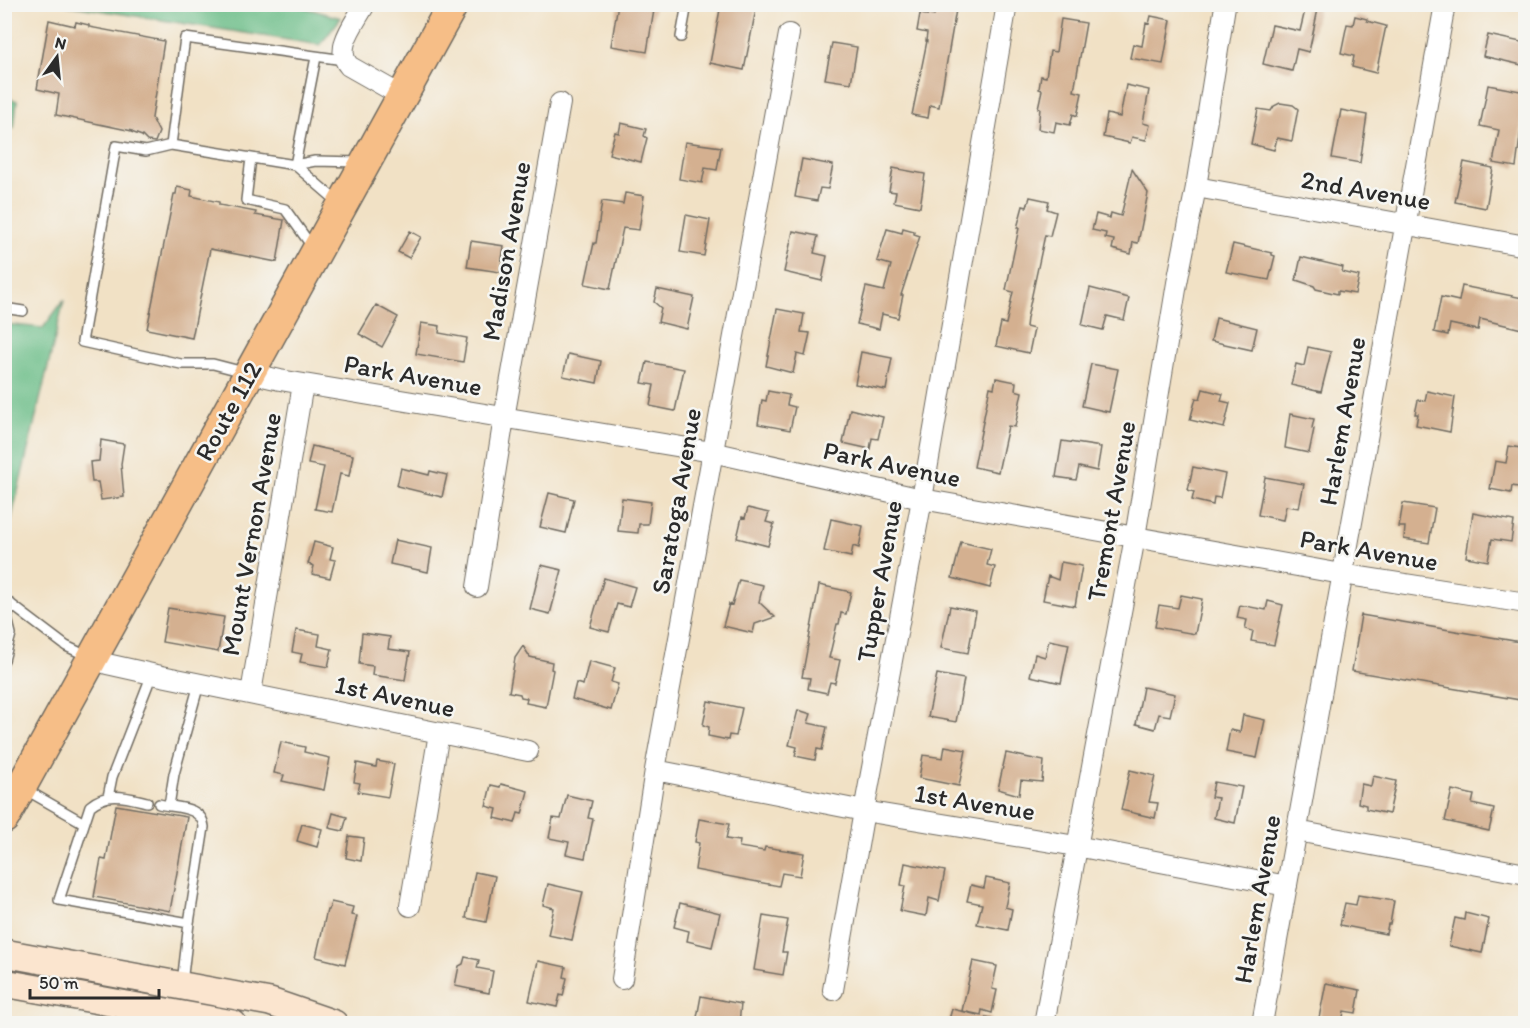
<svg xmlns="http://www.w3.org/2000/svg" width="1530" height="1028" font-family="Itim,sans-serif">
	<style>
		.forest { fill: #6cbd88; stroke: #4c745a; stroke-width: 1.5 }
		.building { fill: #d4b090 }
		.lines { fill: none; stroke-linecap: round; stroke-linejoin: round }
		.service-casing { stroke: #706b61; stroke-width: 12 }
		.minor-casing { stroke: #706b61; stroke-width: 22 }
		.secondary-casing { stroke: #706b61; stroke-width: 30 }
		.primary-casing { stroke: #706b61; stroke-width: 33 }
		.service { stroke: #fff; stroke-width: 9 }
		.minor { stroke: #fff; stroke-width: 20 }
		.secondary { stroke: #fbe5cf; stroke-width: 27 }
		.primary { stroke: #f6be87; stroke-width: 30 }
		.labels { text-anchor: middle; stroke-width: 5; stroke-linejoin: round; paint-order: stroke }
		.street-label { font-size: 26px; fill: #2b2b2b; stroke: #f6f6f2 }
	</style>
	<rect width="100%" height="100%" fill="#f6f6f2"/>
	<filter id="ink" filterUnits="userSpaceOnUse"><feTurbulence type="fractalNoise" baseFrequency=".0167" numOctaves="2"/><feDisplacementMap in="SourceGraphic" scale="12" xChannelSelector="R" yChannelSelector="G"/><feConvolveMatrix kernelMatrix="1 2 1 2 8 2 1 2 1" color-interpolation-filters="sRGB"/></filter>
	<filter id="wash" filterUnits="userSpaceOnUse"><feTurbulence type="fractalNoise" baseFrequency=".008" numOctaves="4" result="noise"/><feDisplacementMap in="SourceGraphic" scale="24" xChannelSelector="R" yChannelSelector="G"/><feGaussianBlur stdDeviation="1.35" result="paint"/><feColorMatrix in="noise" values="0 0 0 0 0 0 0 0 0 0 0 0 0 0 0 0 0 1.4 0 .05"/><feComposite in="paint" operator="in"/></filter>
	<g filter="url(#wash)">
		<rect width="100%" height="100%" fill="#f1e1c5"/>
		<path class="forest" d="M66,5H295L341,18L320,45Z
			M4,96L17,101L14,128L5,127Z
			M64,300L5,545V324L43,328Z"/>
		<g id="blocks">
			<path class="building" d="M618,4H655L647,52L611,46Z
				M721,4H757L744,70L710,63Z
				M936,4H957L939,107L930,105L928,118L912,115L927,41H926L927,33L917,31L920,14L934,16Z
				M1306,6L1318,9L1309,52L1297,49L1292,71L1263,64L1272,25L1300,31Z
				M1151,16L1171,20L1163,64L1130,58L1133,44L1142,46L1146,23L1149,24Z
				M1355,16L1367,19V21L1386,26L1376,73L1352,67L1354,56L1341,53L1347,24L1353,25Z
				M1061,19L1086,23L1074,91L1082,93L1077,116L1073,114L1070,125L1056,122L1054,132L1038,129L1040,108H1038L1042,90L1039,89L1041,76L1046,77L1050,51L1056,52Z
				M49,20L75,26L76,22L89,25V27L164,41L152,118L159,132L155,142L147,141L142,136L131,132L132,131L56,115L59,94L37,89Z
				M1488,35L1526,43V66L1483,56Z
				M832,43L857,47L851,83L825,79Z
				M1126,85L1149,90L1143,123L1150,125L1146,140L1132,137L1130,143L1103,137L1107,114L1120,117Z
				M1488,85L1526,92L1516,167L1493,163L1499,130L1480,126Z
				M1280,103L1293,105L1298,109L1292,141L1277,138L1274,150L1251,144L1258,109L1271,111L1274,106Z
				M1341,110L1367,115L1360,163L1332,158Z
				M621,123L646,129L644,136L647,138L641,162L609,154L615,132L619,133Z
				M685,142L721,147L717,170L705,168L702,183L679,179Z
				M802,159L833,165L828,189L820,188L817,201L795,197Z
				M1464,162L1493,168L1486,208L1455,202Z
				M893,168L925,174L920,207L894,202L896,192L889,191Z
				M1132,169L1148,193L1138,243L1133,242L1131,254L1112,249L1114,240L1105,238L1106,233L1092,230L1096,214L1110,218L1111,213L1121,216Z
				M177,187L192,190L191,196L219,202V205L256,212L255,215L284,220L277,262L210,249L192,338L147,329L174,194H176Z
				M625,193L644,196L639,230L623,228L610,289L585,284L594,243H596L602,201L623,204Z
				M1030,197L1049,201L1047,209L1056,212L1050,236L1045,235L1027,318L1026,327L1034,329L1029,353L996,346L1001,323L1006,324L1013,292L1006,290L1019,228H1017L1023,206L1027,207Z
				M686,215L710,220L704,256L680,252Z
				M903,228L914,231V234L920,236L901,295H903L898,318L882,314L879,329L857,324L866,287L884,291L891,265L877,261L887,229L902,233Z
				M410,231L421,237L409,258L398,252Z
				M793,231L818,236L814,253L827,256L822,281L784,272Z
				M471,241L504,246L500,272L467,267Z
				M1233,244L1272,253V255L1275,256L1269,280L1226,272Z
				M1301,257L1343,267L1342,272L1359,276L1355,294L1338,291V294L1316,289L1314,286L1296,280Z
				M1462,286L1523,298L1522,302H1526V330L1480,319L1478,330L1450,324L1448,335L1434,332L1441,297L1459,301Z
				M1090,288L1129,298L1124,320L1107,316L1103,330L1082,325Z
				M657,289L694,297L687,329L658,322L661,308L654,302Z
				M376,305L398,317L382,347L359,334Z
				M777,309L804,314L801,332L810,333L805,356L797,354L793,373L766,366Z
				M1216,318L1257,328L1252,350L1211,341Z
				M421,323L440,326L439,333L467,338L463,362L416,354Z
				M1308,347L1331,352L1321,392L1291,385L1296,364L1304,366Z
				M861,352L892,358L886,390L855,384Z
				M568,354L601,361L597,383L563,376Z
				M647,362L684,369L675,411L650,406L654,385L642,383Z
				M1091,364L1118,369L1109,412L1082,406Z
				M996,378L1016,382L1015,390L1022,392L1015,427L1008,426L998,472L974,467L990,387L994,388Z
				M1203,389L1223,394L1221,401L1230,403L1224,428L1190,420L1196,398L1200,399Z
				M768,391L789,395L787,405L795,407L790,430L758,424L762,400L766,401Z
				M1427,391L1455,397L1450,432L1416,425L1418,414H1415L1418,400L1425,401Z
				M850,409L883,417L878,439L872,438L870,449L843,443Z
				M1290,414L1314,419L1312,428L1314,429L1309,453L1285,448Z
				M101,440L124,444L121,464L124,497L101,500L98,482H92L90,462L99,461Z
				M1062,441L1101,447L1097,471L1079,467L1076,480L1056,477Z
				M312,446L353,455L349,476L340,474L332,512L315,509L324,467L308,464Z
				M1509,446L1526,449V473L1523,488L1512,486L1511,493L1490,489L1495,461L1506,463Z
				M1193,467L1225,474L1220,498L1214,497L1213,505L1192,500L1194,492L1188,490Z
				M401,468L429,475L430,471L447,475L442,497L397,486Z
				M1265,477L1304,484L1299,508L1286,506L1283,520L1258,515Z
				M549,493L574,499L566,533L540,527Z
				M622,498L651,502L648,524H639L638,533L618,531Z
				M1403,503L1435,508L1429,543L1404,539L1405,527H1399Z
				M748,508L769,513L766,522L774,524L768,546L737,538L742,517L745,518Z
				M1473,513L1514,521L1511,542L1492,539L1488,561L1466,557Z
				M831,519L863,526L859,548L853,546L851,557L824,551Z
				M395,540L432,548L428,572L390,564Z
				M314,542L333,547L330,559L335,560L330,578L312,574L314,566L308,564Z
				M961,542L991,549L987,565L995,567L990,588L952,578Z
				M1061,562L1082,566L1075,606L1043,600L1048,576L1058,580Z
				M541,565L562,570L550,614L530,609Z
				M604,578L635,587L629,607L617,604L609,632L590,627Z
				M739,580L763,585L759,602L775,617L755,624L753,633L723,626L729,604L732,605Z
				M819,585L851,592L846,614L841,613L839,624H837L829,658L840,660L835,683L830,682L827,693L808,689L810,678L802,677Z
				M1181,595L1202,599L1195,634L1155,627L1159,605L1178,608Z
				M1268,601L1283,605L1274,645L1251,641L1253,631L1245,629L1247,620L1237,618L1240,605L1266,610Z
				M950,606L976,611L968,653L941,648Z
				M168,608L224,617L218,652L162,642Z
				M1361,615L1526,643V701L1352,671Z
				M296,630L320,634L318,646L332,649L328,667L300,662L302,654L292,652Z
				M362,633L390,637L388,649L410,652L405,680L372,675L373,666L359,664Z
				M1049,640L1069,644L1061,683L1030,676L1035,654L1045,657Z
				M523,646L530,657L552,662L551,669L553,670L546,707L526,703L527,698L521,697L520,694L509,692L515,658Z
				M589,661L615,668L611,682L618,684L611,710L572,699L576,683L583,685Z
				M937,674L964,679L956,722L928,717Z
				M1143,687L1175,694L1170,716L1159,714L1155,729L1136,724Z
				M708,701L742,708L736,736L729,735L728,740L708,736L709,727L703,725Z
				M798,710L811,714L808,723L827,727L822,750L817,749L815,760L795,756L797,747L789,745Z
				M1243,715L1265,720L1257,758L1226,752L1230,730L1240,732Z
				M281,742L305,747L304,752L330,758L324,790L282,781L284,775L274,773Z
				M945,746L966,750L959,786L919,778L923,755L943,758Z
				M1006,753L1044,761L1042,782L1021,780L1019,795L998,789Z
				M377,761L394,764L388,797L358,792L360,783L354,782L357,763L376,767Z
				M1130,770L1155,776L1149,802L1158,803L1155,818L1121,810Z
				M1373,776L1396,781L1389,814L1366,809V805L1358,803L1361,784L1371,786Z
				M1214,782L1242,787L1235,823L1214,818L1218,798L1211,797Z
				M501,784L528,791L522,814L518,813L515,823L495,818L497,809L486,806L491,785L500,787Z
				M1452,790L1474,795L1472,804L1494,809L1489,831L1445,821Z
				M567,795L592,801L588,818L593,819L585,858L566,854L569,842L549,838L553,818L561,819Z
				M116,805L187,817L170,911L94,897L101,859L106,860Z
				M333,813L347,817L343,831L329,828Z
				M699,819L729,824L726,839L740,841L739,847L764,851L765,847L804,853L800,876L782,873L779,886L695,870L699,843L695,842Z
				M302,824L322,829L317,847L297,841Z
				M349,836L364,838L361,861L346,858Z
				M905,863L945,871L939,901L929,898L926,916L900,911L905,886L901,885Z
				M475,872L495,876L486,922L466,918Z
				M986,878L1010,883L1005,907L1012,909L1008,930L977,924L982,904L967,901L971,885L984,888Z
				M548,884L583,892L572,940L548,935L554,908L543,905Z
				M1358,895L1394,901L1390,924H1388L1386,934L1340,925L1345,903L1356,905Z
				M331,902L353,907L351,915L357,916L345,964L316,957L327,910H329Z
				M680,903L720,913L712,947L687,941L689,931L674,927Z
				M1465,913L1489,919L1482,953L1449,946L1455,918L1464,920Z
				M763,916L788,920L782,952H787L783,975L754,970Z
				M465,957L479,960L477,968L493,971L489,993L455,986L459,966L463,964Z
				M538,961L566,967L564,977L567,978L563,996L560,995L557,1007L529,1001Z
				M973,961L997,966L992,989L997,990L992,1013L982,1010L981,1015L962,1011Z
				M1326,983L1360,990L1356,1013L1344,1011L1342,1023H1318Z
				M701,996L741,1004L739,1023H696Z
				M952,1009L991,1018L990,1023H948Z"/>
		</g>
	</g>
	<g filter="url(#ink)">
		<use href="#blocks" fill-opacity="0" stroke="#706b61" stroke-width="1.5"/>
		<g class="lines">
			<g class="service-casing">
				<path id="service" d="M681,37L687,4
					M171,145L185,38L344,60
					M251,158L246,200L285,209L313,248
					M295,165L316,57
					M295,165L339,203
					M4,308L23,311
					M244,372L213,364H181L82,342L116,146L146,151L171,145L295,165L315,161L360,162
					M4,599L66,646L87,656
					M4,660L11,634L7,618L11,604
					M4,783L21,787L84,823
					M108,797L112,777L152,674
					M147,802C126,797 108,791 90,806L59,900L189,923L182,983
					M159,804C177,808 202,806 204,827L189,923
					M169,806L174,774L199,684"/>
			</g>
			<g class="minor-casing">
				<path id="minor" d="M365,4C356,22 333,48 349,66L402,96
					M1196,187L1526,246
					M249,373L280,380L712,452L922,499L1342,574L1526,603
					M477,587L504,418L560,103
					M92,658L107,664L152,674L528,751
					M251,693L303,384
					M655,770L864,811L1076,846L1287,886
					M1297,831L1526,874
					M410,906L439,733
					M622,979L655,770L789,34
					M833,990L864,811L922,499L1007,4
					M1044,1024L1135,537L1177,283L1196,187L1225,6
					M1262,1024L1445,4"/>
			</g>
			<g class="secondary-casing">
				<path id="secondary" d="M4,953L270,1002L334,1024
					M4,983L233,1024"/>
			</g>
			<g class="primary-casing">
				<path id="primary" d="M4,818L453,4"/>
			</g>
			<use href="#service" class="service"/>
			<use href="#minor" class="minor"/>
			<use href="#secondary" class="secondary"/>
			<use href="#primary" class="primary"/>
		</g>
	</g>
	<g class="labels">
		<g class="street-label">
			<text transform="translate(1366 190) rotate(10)" y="9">2nd Avenue</text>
			<text transform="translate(506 251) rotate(-80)" y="9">Madison Avenue</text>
			<text transform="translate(413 375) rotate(10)" y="9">Park Avenue</text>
			<text transform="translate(228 411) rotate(-61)" y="9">Route 112</text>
			<text transform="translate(1342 421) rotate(-80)" y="9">Harlem Avenue</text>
			<text transform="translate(892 464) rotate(12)" y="9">Park Avenue</text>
			<text transform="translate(676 501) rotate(-80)" y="9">Saratoga Avenue</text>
			<text transform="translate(1111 511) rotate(-80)" y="9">Tremont Avenue</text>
			<text transform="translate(251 534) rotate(-80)" y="9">Mount Vernon Avenue</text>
			<text transform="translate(1369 550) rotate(10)" y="9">Park Avenue</text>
			<text transform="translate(879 581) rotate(-80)" y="9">Tupper Avenue</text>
			<text transform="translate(395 696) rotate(12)" y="9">1st Avenue</text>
			<text transform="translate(975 802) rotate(9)" y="9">1st Avenue</text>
			<text transform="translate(1257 899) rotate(-80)" y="9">Harlem Avenue</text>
		</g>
	</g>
	<rect width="1530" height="1028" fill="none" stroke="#f6f6f2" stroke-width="24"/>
	<g transform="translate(57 57) rotate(15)" stroke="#f6f6f2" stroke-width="4.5" paint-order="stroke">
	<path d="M0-4.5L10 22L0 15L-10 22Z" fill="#2b2b2b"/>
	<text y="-9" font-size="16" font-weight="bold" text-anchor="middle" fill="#2b2b2b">N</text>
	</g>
	<path d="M30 989v9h129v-9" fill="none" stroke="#2b2b2b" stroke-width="3"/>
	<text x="39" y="989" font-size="18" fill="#2b2b2b" stroke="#f6f6f2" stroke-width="4.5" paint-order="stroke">50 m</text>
</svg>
